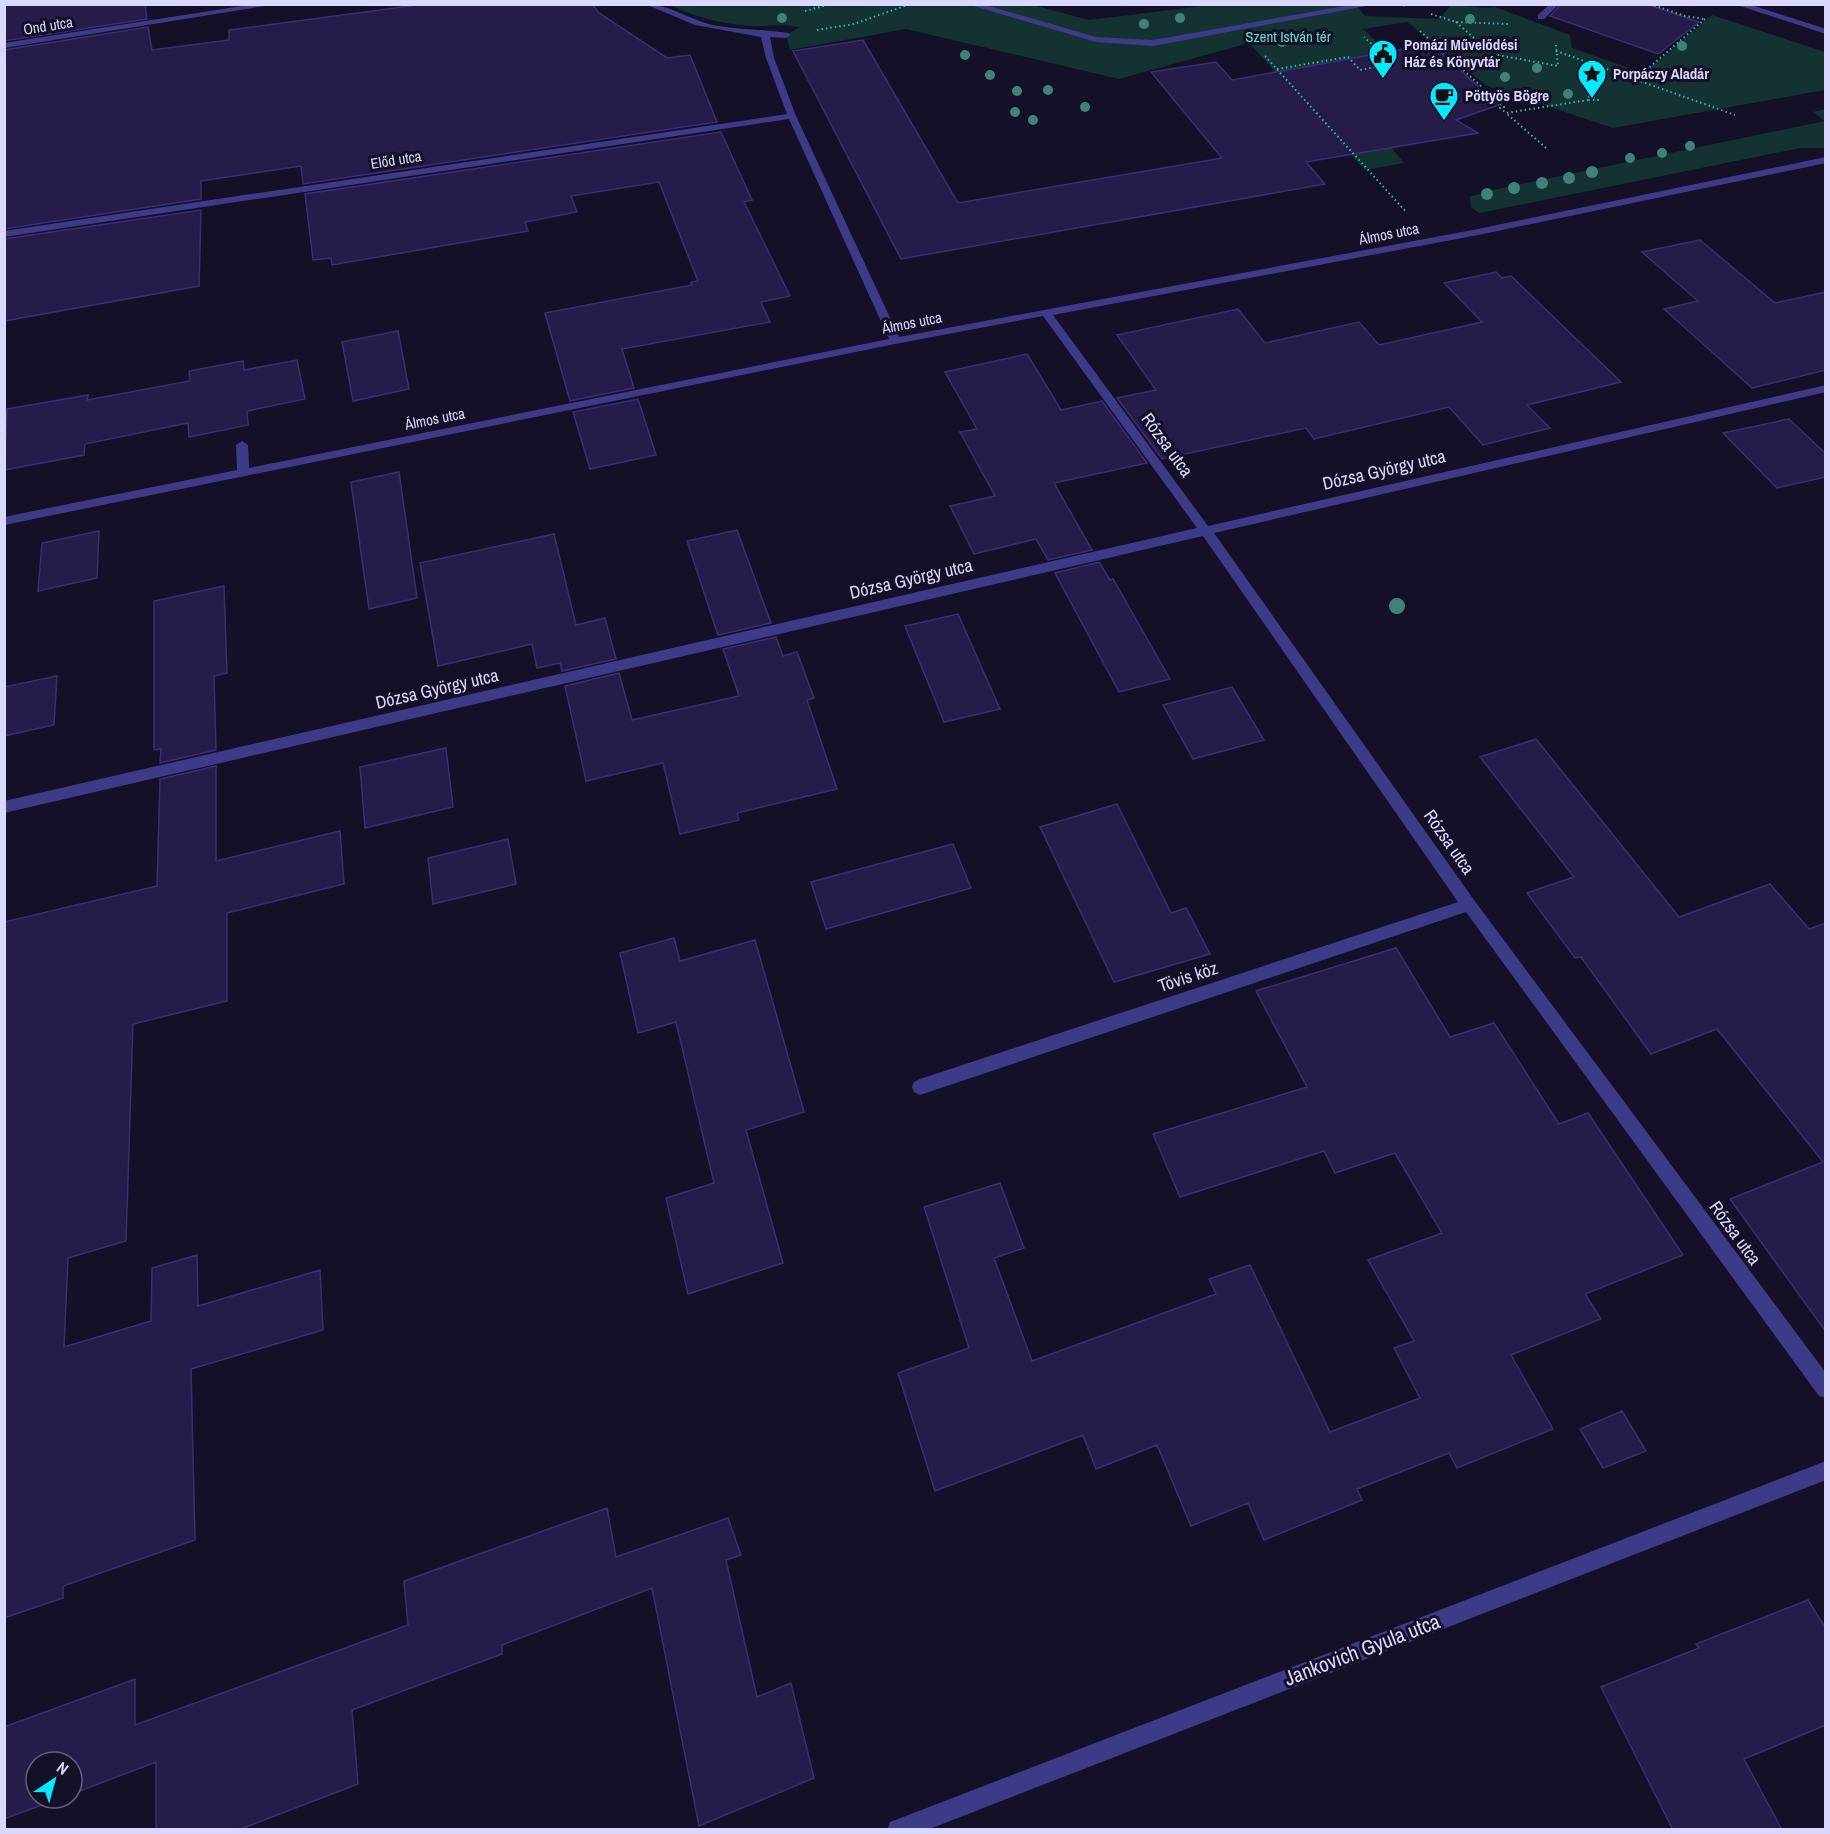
<svg xmlns="http://www.w3.org/2000/svg" width="1830" height="1834" font-family="'Archivo Narrow',sans-serif">
	<style>
		.green { fill: #133231 }
		.building { fill: #251c49; stroke: #3b2e75; stroke-width: 1.5 }
		.lines { fill: none; stroke-linecap: round; stroke-linejoin: round }
		.path { stroke: #30bab0; stroke-width: 2; stroke-dasharray: 1.5 3; stroke-linecap: butt }
		.minor { fill: #3d3b87; fill-rule: evenodd }
		.tree { fill: #3f827b }
		.labels { text-anchor: middle; stroke-width: 6; stroke-linejoin: round; paint-order: stroke }
		.far-street-label { font-size: 15px; fill: #dbd8ff; stroke: #141028 }
		.far-park-label { font-size: 15px; fill: #62e0bf; stroke: #141028 }
		.far-poi-label { font-size: 15px; font-weight: bold; fill: #dbd8ff; stroke: #141028; text-anchor: start }
		.street-label { font-size: 18px; fill: #dbd8ff; stroke: #141028 }
		.near-street-label { font-size: 21px; fill: #dbd8ff; stroke: #141028 }
	</style>
	<rect width="100%" height="100%" fill="#141028"/>
	<path class="green" d="M1029,4L1089,20L1218,4L1356,5L1365,16L1439,19L1451,5C1465,5 1483,9 1495,7L1570,35L1572,48L1644,73L1712,15L1825,52V90L1613,128L1487,86L1407,22L1363,29L1401,65L1359,73L1345,59L1288,70L1391,147L1404,163L1365,170L1249,43L1119,79L906,29L790,50L786,35L800,27C782,23 766,27 748,26C721,23 694,17 670,5Z
		M1825,109V148H1800L1479,213L1471,207L1470,197L1488,191L1825,121L1813,112Z"/>
	<path class="building" d="M4,4H145L147,19L4,41Z
		M425,4H592L599,13L667,58L690,55L717,122L303,184L301,166L201,181V199L4,229V50L148,27L152,50L229,40V30Z
		M1561,4H1646L1699,22L1658,54L1550,16Z
		M863,40L958,203L1222,158L1151,72L1216,62L1232,80L1431,44L1499,105L1456,120L1478,133L1306,162L1325,184L901,259L793,51Z
		M721,132L752,200L744,202L790,296L761,302L770,322L622,349L634,388L570,401L545,313L692,285L691,282L698,281L659,182L571,196L577,212L525,222L528,231L332,265L331,258L313,260L305,194Z
		M201,210L199,286L4,321V239Z
		M1700,240L1775,303L1826,292V370L1752,388L1664,309L1698,301L1642,252Z
		M1496,272L1502,278L1511,276L1621,382L1527,405L1550,428L1483,445L1449,407L1314,439L1306,428L1162,459L1117,398L1156,390L1117,335L1238,309L1265,343L1359,322L1379,345L1482,322L1444,283Z
		M398,331L409,389L353,401L342,342Z
		M1027,354L1061,410L1102,401L1147,463L1054,483L1092,550L1048,560L1036,539L974,554L950,506L995,496L960,432L977,429L945,372Z
		M297,360L305,399L247,411L248,425L189,437L188,423L85,444L84,455L4,470L7,409L88,395L87,400L190,381L189,371L243,361L244,370Z
		M638,399L656,455L590,469L573,412Z
		M1789,419L1826,454V477L1777,488L1723,433Z
		M399,472L417,598L369,609L351,482Z
		M737,530L771,623L718,635L687,541Z
		M99,531L97,578L38,591L42,543Z
		M554,534L576,625L605,618L616,659L562,671L560,663L537,668L532,644L438,666L420,563Z
		M1099,562L1110,580L1113,579L1170,679L1119,692L1055,573Z
		M224,586L227,673L214,676L216,750L160,763L161,749L154,750V601Z
		M958,614L1000,709L944,722L905,626Z
		M776,637L783,656L797,652L814,698L807,700L837,789L737,813L739,820L680,834L663,763L586,781L565,686L619,673L632,720L739,696L723,649Z
		M57,676L54,725L4,736V687Z
		M1232,687L1264,740L1193,759L1163,705Z
		M1536,739L1679,917L1770,884L1809,929L1826,923V1332L1730,1199L1823,1162L1717,1029L1651,1054L1581,957L1575,958L1527,893L1574,877L1480,757Z
		M446,748L453,807L365,828L360,767Z
		M216,766V861L340,831L344,884L227,913V1001L133,1024L126,1241L68,1258L64,1347L151,1321L152,1268L197,1255L198,1306L320,1270L323,1330L191,1369L195,1540L63,1586V1598L4,1618V922L157,886L160,779Z
		M1117,804L1171,913L1186,908L1210,954L1114,982L1040,827Z
		M508,839L516,884L433,904L428,858Z
		M953,844L971,888L826,929L811,882Z
		M674,938L680,961L755,940L804,1112L746,1130L783,1263L688,1294L666,1198L714,1183L676,1022L638,1033L620,953Z
		M1396,948L1450,1037L1494,1023L1559,1124L1588,1113L1683,1255L1585,1294L1601,1319L1511,1355L1553,1429L1457,1468L1449,1453L1357,1489L1362,1500L1264,1540L1248,1503L1191,1526L1157,1445L1096,1469L1083,1435L935,1491L898,1373L969,1348L924,1207L1000,1183L1024,1248L994,1258L1032,1361L1216,1294L1209,1279L1250,1265L1330,1432L1420,1398L1394,1348L1414,1341L1368,1260L1442,1233L1395,1153L1335,1173L1324,1151L1180,1197L1153,1134L1307,1087L1256,991Z
		M1622,1411L1646,1451L1603,1468L1580,1429Z
		M607,1508L616,1557L728,1518L741,1555L726,1560L757,1697L791,1683L814,1778L699,1826L652,1588L502,1645V1654L352,1710L358,1784L238,1830H156V1762L72,1794V1762H36V1798H61L4,1819V1727L135,1679V1725L408,1625L404,1581Z
		M1808,1600L1826,1629V1725L1744,1759L1782,1830H1673L1601,1687L1699,1648L1696,1644Z"/>
	<g class="lines">
		<path class="path" d="M1650,4L1685,16L1704,19
			M805,11L831,4
			M1431,14L1456,22L1509,24
			M1456,22L1492,54L1558,66L1556,45
			M817,30L854,24L910,4
			M1420,31L1504,107L1500,108L1506,113
			M1556,51L1735,115
			M1265,56L1407,213
			M1277,69L1348,57L1360,70L1393,64L1364,37
			M1636,79L1705,19
			M1589,96L1598,100H1588Z
			M1546,148L1506,113L1588,100"/>
		<path class="minor" d="M255,4H278L4,48V43Z
			M645,4C668,4 691,20 713,25C738,30 764,29 789,33L790,35L786,38L770,37L774,58L796,116L899,337L1478,229L1826,157V163L1478,235L1053,315L1208,526L1826,385V392L1214,533L1474,900L1826,1373V1398L1819,1396L1466,912L920,1095L914,1092L912,1087L914,1082L920,1079L1458,902L1203,536L4,813V801L1197,528L1043,316L895,344L4,525V517L237,470L236,445L242,441L248,445L249,468L889,339L789,119L4,237V231L787,114L766,58L761,37L695,25Z
			M967,4H982L1096,37L1153,40L1356,4H1377L1153,46L1096,42Z
			M1399,4H1408V5L1404,7Z
			M1550,4H1559L1544,19H1538V15Z
			M1734,4H1748L1826,29V34Z
			M1826,1461V1480L927,1830H887L890,1822L898,1819Z"/>
	</g>
	<g class="tree">
		<circle cx="782" cy="18" r="5"/>
		<circle cx="1180" cy="18" r="5"/>
		<circle cx="1470" cy="19" r="5"/>
		<circle cx="1144" cy="24" r="5"/>
		<circle cx="1282" cy="42" r="5"/>
		<circle cx="1682" cy="46" r="5"/>
		<circle cx="965" cy="55" r="5"/>
		<circle cx="1537" cy="68" r="5"/>
		<circle cx="990" cy="75" r="5"/>
		<circle cx="1505" cy="77" r="5"/>
		<circle cx="1048" cy="90" r="5"/>
		<circle cx="1017" cy="91" r="5"/>
		<circle cx="1568" cy="94" r="5"/>
		<circle cx="1085" cy="107" r="5"/>
		<circle cx="1015" cy="112" r="5"/>
		<circle cx="1033" cy="120" r="5"/>
		<circle cx="1690" cy="146" r="5"/>
		<circle cx="1662" cy="153" r="5"/>
		<circle cx="1630" cy="158" r="5"/>
		<circle cx="1592" cy="172" r="6"/>
		<circle cx="1569" cy="178" r="6"/>
		<circle cx="1542" cy="183" r="6"/>
		<circle cx="1514" cy="188" r="6"/>
		<circle cx="1487" cy="194" r="6"/>
		<circle cx="1397" cy="606" r="8"/>
	</g>
	<defs>
		<g id="civic-pin" transform="scale(1.5)"><path d="M0 17L-7.5 6A9.5 9.5 0 1 1 7.5 6Z" fill="#04e9fe" stroke="#141028"/><path d="M-.6-6.5H3V-4.5H.6V-3L4-1V1h2V6H-6V1h2V-1L-.6-3ZM-1.2 2.5V6h2.4V2.5Z" fill="#111"/></g>
		<g id="sight-pin" transform="scale(1.5)"><path d="M0 17L-7.5 6A9.5 9.5 0 1 1 7.5 6Z" fill="#04e9fe" stroke="#141028"/><path d="M0-6L1.8-2.2L6-1.7L2.9 1.2L3.7 5.4L0 3.3L-3.7 5.4L-2.9 1.2L-6-1.7L-1.8-2.2Z" fill="#111"/></g>
		<g id="cafe-pin" transform="scale(1.5)"><path d="M0 17L-7.5 6A9.5 9.5 0 1 1 7.5 6Z" fill="#04e9fe" stroke="#141028"/><path d="M-5.5-4.5H6V0H3Q3 3.5 0 3.5H-2.5Q-5.5 3.5-5.5 0ZM3-3.2v2h1.7v-2ZM-6 4.5H4V6H-6Z" fill="#111"/></g>
	</defs>
	<g fill-rule="evenodd">
		<use href="#civic-pin" x="1383" y="54"/>
		<use href="#sight-pin" x="1592" y="74"/>
		<use href="#cafe-pin" x="1444" y="96"/>
	</g>
	<g class="labels">
		<g class="far-street-label">
			<text transform="translate(48 26) rotate(-9)" y="5">Ond utca</text>
			<text transform="translate(396 160) rotate(-9)" y="5">Előd utca</text>
			<text transform="translate(1389 234) rotate(-11)" y="5">Álmos utca</text>
			<text transform="translate(912 323) rotate(-11)" y="5">Álmos utca</text>
			<text transform="translate(435 419) rotate(-11)" y="5">Álmos utca</text>
		</g>
		<g class="far-park-label">
			<text x="1288" y="42">Szent István tér</text>
		</g>
		<g class="far-poi-label">
			<text x="1404" y="50">Pomázi Művelődési<tspan x="1404" dy="17">Ház és Könyvtár</tspan></text>
			<text x="1613" y="79">Porpáczy Aladár</text>
			<text x="1465" y="101">Pöttyös Bögre</text>
		</g>
		<g class="street-label">
			<text transform="translate(1167 445) rotate(54)" y="6">Rózsa utca</text>
			<text transform="translate(1384 470) rotate(-13)" y="6">Dózsa György utca</text>
			<text transform="translate(911 579) rotate(-13)" y="6">Dózsa György utca</text>
			<text transform="translate(437 689) rotate(-13)" y="6">Dózsa György utca</text>
			<text transform="translate(1449 842) rotate(55)" y="6">Rózsa utca</text>
			<text transform="translate(1188 977) rotate(-18)" y="6">Tövis köz</text>
			<text transform="translate(1735 1233) rotate(54)" y="6">Rózsa utca</text>
		</g>
		<g class="near-street-label">
			<text transform="translate(1362 1650) rotate(-21)" y="7">Jankovich Gyula utca</text>
		</g>
	</g>
	<rect width="1830" height="1834" fill="none" stroke="#dbd8ff" stroke-width="12"/>
	<g transform="translate(54 1780) rotate(36)"><circle r="28" fill="#141028" stroke="#64607e" stroke-width="1.5"/>
	<path d="M0-4.5L10 22L0 15L-10 22Z" fill="#04e9fe"/>
	<text y="-9" font-size="16" font-weight="bold" text-anchor="middle" fill="#dbd8ff">N</text>
	</g>
</svg>
